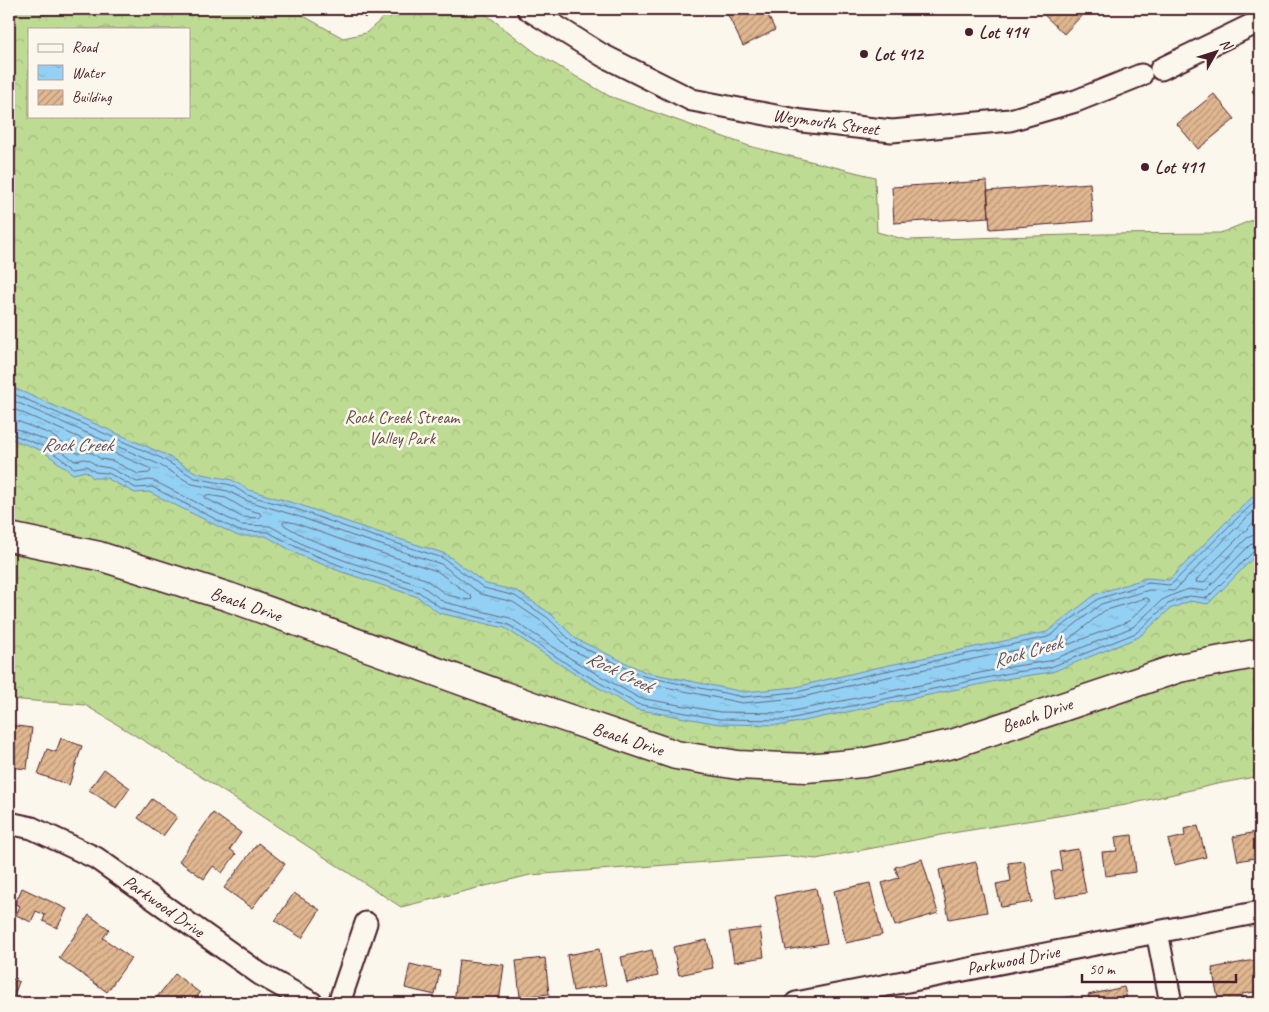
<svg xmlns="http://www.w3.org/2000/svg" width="1269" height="1012" font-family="Caveat,sans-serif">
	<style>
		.forest { fill: url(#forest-crowns); stroke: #847d5f; fill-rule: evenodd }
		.water { fill: url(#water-ripples); stroke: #768aa4 }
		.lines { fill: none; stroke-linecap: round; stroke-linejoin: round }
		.shore { stroke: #67667b; stroke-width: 1 }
		.building { fill: url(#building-hatch); stroke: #4a1f2b }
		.street-casing { stroke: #4a1f2b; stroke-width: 25 }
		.secondary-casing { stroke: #4a1f2b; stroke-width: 31 }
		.street { stroke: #fbf7ec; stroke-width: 21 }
		.secondary { stroke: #fbf7ec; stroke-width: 28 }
		.poi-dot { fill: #4a1f2b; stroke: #fbf7ec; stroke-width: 2 }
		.labels { text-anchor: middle; stroke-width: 5; stroke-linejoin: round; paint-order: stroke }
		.poi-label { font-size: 18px; font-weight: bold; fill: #4a1f2b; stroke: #fbf7ec; text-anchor: start }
		.street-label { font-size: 18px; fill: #4a1f2b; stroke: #fbf7ec }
		.park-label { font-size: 18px; fill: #674e45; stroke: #fbf7ec }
		.water-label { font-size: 19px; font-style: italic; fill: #605467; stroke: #fbf7ec }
	</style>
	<defs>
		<pattern id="forest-crowns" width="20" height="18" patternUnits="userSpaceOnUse" patternTransform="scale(1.25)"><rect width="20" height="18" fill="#bedb93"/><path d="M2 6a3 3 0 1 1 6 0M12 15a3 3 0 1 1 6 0" fill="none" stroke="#a5bc7f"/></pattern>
		<pattern id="water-ripples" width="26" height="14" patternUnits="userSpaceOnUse" patternTransform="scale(1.25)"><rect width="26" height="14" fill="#93d1f4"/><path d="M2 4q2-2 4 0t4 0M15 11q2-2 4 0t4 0" fill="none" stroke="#80b3d1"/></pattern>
		<pattern id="building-hatch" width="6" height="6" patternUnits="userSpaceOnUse" patternTransform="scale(1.25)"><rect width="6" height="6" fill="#e0b790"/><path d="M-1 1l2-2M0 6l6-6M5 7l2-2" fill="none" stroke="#b89476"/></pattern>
	</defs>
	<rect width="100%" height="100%" fill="#fbf7ec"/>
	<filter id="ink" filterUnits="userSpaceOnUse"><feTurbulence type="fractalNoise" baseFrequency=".02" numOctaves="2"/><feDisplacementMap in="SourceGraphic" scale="10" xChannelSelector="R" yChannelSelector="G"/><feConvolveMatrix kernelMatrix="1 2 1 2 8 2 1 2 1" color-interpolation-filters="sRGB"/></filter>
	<g filter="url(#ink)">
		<path class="forest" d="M9,9H291L343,38L366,33L393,9H479L536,53L609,96L749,146L875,177L877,232L907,240L1102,234L1220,233L1260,217V776L1217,784L1126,805L946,834L816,859L790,856L530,875L401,907L169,756L85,705L9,699ZM29,29H189V116H29Z"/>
		<path class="water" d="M9,386L164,454L197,473L232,480L249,490L300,505L356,525L446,554L486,584L517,591L551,614L576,639L645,672L744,692L796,687L875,668L1047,632L1096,594L1147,578L1169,580L1226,522L1260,490V551L1208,604L1190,601L1170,609L1139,637L1052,672L1011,678L784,725L719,724L635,709L570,671L505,628L439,613L418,597L342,572L299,555L266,536H238L149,492L135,493L106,478H93L86,471L73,474L43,451L9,438Z"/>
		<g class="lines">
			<path class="shore" d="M9,392L161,458L195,478L231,485L247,495L299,510L354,530L443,558L484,588L515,596L548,618L573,643L643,676L743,697L797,692L876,673L1048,637L1098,599L1148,583L1169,585L1172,584L1230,525L1260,497
				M9,399L158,464L192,484L228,491L245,500L297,516L353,536L441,564L481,594L513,602L544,623L570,649L641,682L742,703L798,698L878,679L1050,643L1054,641L1101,604L1149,590L1174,591L1234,530L1260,505
				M9,407L149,468L151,471L149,473L138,474L113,461L101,459L92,453L86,452L77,453L50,434L17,421L9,420
				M9,427L14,428L48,441L75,461L84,459L89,460L97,466L110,468L137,482L149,480L154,481L241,525L270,526L304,545L346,561L422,586L444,602L510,618L576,662L639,698L720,712L783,713L1009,667L1049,661L1133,627L1162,600L1175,594L1189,589L1205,591L1250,545L1255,543L1260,542
				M9,434H12L45,447L74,468L87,466L95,472L108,473L136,488L152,487L239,531L268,532L302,550L344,567L419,592L441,608L507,624L572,667L637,704L719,719L784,720L1010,673L1051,667L1136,633L1168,604L1189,596L1207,598L1255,550L1260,548
				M207,495L226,498L243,508L260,513L261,516L259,518L242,517L207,499L205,497Z
				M1260,516L1197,579L1196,582L1203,583L1247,538L1254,535L1260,534
				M285,521L295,523L350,543L437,571L471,596L472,599L469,600L447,595L425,579L349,554L307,538L284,525L283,523Z
				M1146,598L1149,599V602L1129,621L1070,644L1067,643L1068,640L1104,611Z"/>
		</g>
		<path class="building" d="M355,9H373L365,18Z
			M725,9H765L775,30L743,46Z
			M1038,9H1086L1087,10L1064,34Z
			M1260,85V101L1252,91Z
			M1214,94L1235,119L1198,149L1177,124Z
			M987,181L989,217L894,223L892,187Z
			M1090,183L1093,221L990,229L987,191Z
			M9,725L32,728L27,769L9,767Z
			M61,738L82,746L69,785L38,774L47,749L56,752Z
			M104,769L130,788L116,808L89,790Z
			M152,799L177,817L163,836L138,818Z
			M213,813L241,833L230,849L236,854L222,873L213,866L204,879L179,861Z
			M1198,826L1206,857L1175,865L1168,840L1185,836L1184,829Z
			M1260,831V857L1238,861L1233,837Z
			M1132,835L1136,872L1105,876L1102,852L1117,851L1115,837Z
			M258,843L285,864L252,908L224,888Z
			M1078,849L1086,893L1056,898L1051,872L1062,870L1059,852Z
			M922,859L938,913L895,926L882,883L899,878L895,867Z
			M1024,861L1032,902L1001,907L996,884L1011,881L1008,863Z
			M976,862L987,912L949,919L939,870Z
			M870,883L882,935L846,943L834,891Z
			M22,888L67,909L57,928L43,921L45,915L36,911L31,922L16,915L20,906L15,904Z
			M816,888L827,943L786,950L775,896Z
			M294,893L320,910L302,938L275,921Z
			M89,915L109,929L103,938L131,958L107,992L59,958Z
			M760,928L764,957L734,962L729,932Z
			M707,940L713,968L679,975L673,947Z
			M599,949L606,985L573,991L567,955Z
			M652,950L658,976L627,983L621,957Z
			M545,958L549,994L520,997L516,961Z
			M1260,959V998L1256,999L1255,992L1242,994L1243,1003H1219L1212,968Z
			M459,960L504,965L499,1002L490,1001L489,1003H454Z
			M410,964L440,971L435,995L405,988Z
			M175,974L200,993L192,1003H157L154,1001Z
			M9,977L19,982L11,1003H9Z
			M1124,987L1128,1003H1090L1088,995Z
			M1073,996L1075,1003H1044L1043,1002Z"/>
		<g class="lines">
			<g class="street-casing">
				<path id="street" d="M528,9L602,55L692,100L802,121L892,131L1010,120L1076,101L1141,75
					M1161,69L1260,21
					M9,823L32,828L96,858L260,974L312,1003
					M1157,932L1171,1003
					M339,1003L366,923
					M796,1003L1157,932L1260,912"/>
			</g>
			<g class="secondary-casing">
				<path id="secondary" d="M9,537L99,556L229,597L543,710L676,755L738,765L806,768L863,763L952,744L1179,668L1260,653"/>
			</g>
			<use href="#street" class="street"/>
			<use href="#secondary" class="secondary"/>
		</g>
	</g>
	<g class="poi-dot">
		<circle cx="969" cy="32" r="5"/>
		<circle cx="864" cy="54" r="5"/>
		<circle cx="1145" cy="167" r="5"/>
	</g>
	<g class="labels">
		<g class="poi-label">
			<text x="979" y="38">Lot 414</text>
			<text x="874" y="60">Lot 412</text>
			<text x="1155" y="173">Lot 411</text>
		</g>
		<g class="street-label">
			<text transform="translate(826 122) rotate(8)" y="6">Weymouth Street</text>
			<text transform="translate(246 604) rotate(19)" y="6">Beach Drive</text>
			<text transform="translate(1037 715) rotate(-19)" y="6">Beach Drive</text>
			<text transform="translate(628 739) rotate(18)" y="6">Beach Drive</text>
			<text transform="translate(164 906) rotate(35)" y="6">Parkwood Drive</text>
			<text transform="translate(1013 960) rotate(-11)" y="6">Parkwood Drive</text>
		</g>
		<g class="park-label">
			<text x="402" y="423">Rock Creek Stream<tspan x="402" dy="21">Valley Park</tspan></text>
		</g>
		<g class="water-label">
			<text x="77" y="451">Rock Creek</text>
			<text transform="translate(1027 651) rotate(-16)" y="7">Rock Creek</text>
			<text transform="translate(620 671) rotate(26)" y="7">Rock Creek</text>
		</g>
	</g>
	<rect width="1269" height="1012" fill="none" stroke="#fbf7ec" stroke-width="30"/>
	<rect x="15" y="15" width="1239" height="982" fill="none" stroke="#4a1f2b" stroke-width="2" filter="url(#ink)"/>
	<rect x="28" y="28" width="162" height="90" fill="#fbf7ec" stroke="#b4a19f"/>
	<rect x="38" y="44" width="25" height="8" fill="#fbf7ec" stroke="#b4a19f"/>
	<text x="72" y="52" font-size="15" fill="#4a1f2b">Road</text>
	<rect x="38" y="65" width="25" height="15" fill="url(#water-ripples)" stroke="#b4a19f"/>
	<text x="72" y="78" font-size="15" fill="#4a1f2b">Water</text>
	<rect x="38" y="90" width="25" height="15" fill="url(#building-hatch)" stroke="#b4a19f"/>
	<text x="72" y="102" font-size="15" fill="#4a1f2b">Building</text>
	<g transform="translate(1216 52) rotate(51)" stroke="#fbf7ec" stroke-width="4" paint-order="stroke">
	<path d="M0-4L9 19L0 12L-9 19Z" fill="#4a1f2b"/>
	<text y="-8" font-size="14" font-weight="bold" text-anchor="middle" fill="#4a1f2b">N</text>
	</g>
	<path d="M1082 974v8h154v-8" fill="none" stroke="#4a1f2b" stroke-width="2.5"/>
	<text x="1089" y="974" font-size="15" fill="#4a1f2b" stroke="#fbf7ec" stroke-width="4" paint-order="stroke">50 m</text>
</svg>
